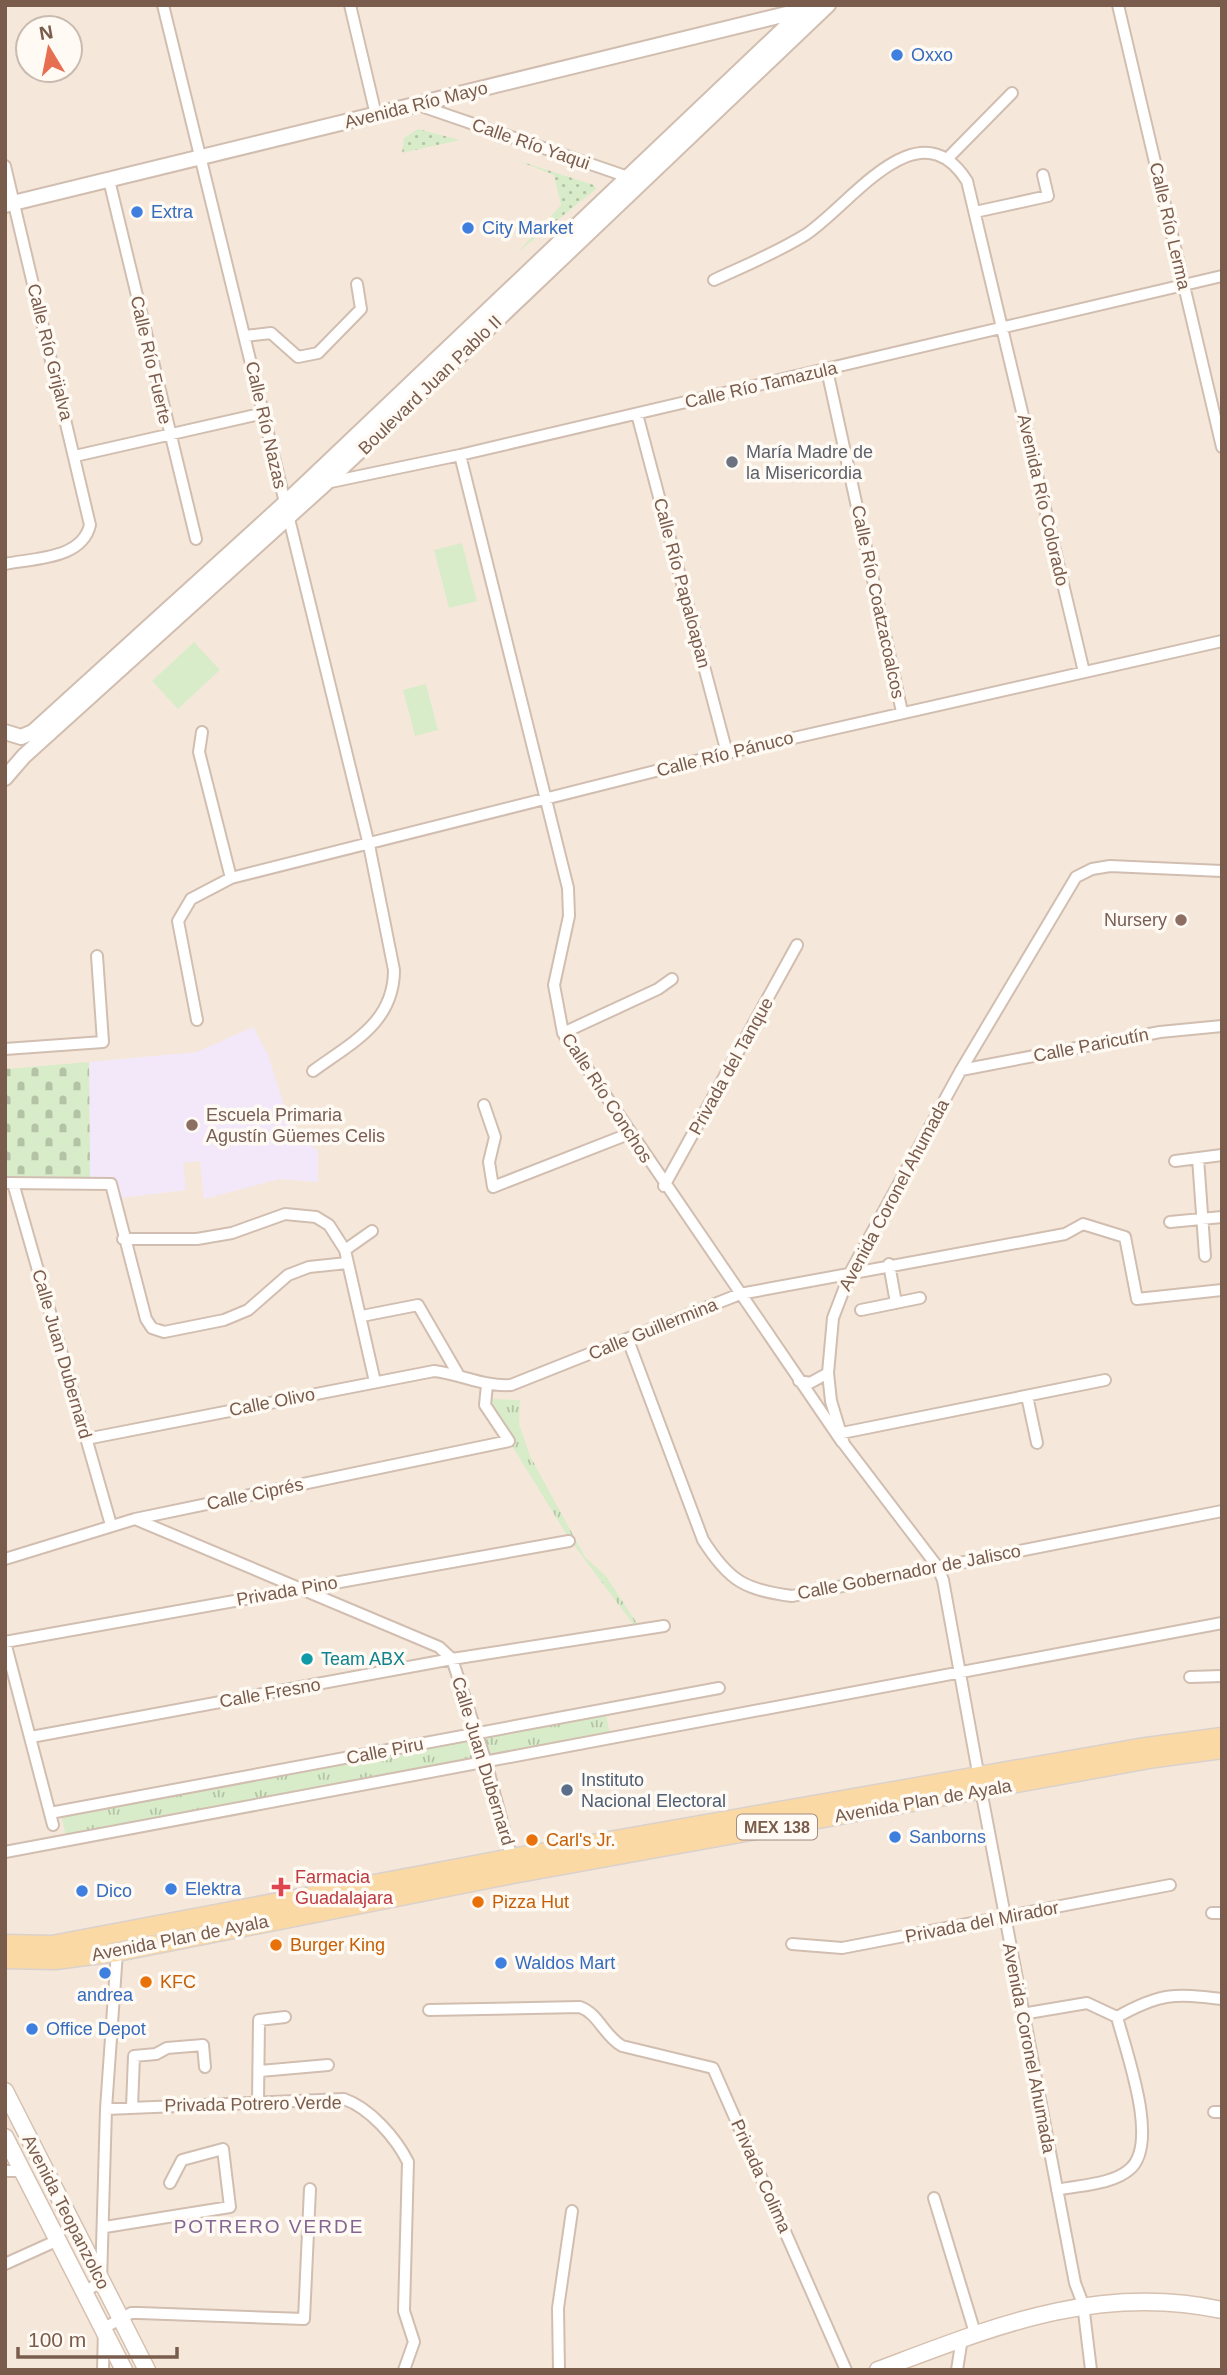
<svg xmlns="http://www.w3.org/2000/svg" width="1227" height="2375" font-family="Arial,sans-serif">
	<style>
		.residential { fill: #f5e8da; fill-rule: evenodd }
		.education { fill: #f3e8fa }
		.grass { fill: url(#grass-dots) }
		.cemetery { fill: url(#cemetery-stones) }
		.park { fill: url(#park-tufts) }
		.garden { fill: #d8ecc9 }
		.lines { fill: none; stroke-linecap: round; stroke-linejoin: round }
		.minor-casing { stroke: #d1beb0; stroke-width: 14 }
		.tertiary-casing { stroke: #d1beb0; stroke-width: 18 }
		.secondary-casing { stroke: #d6c0b0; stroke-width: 19 }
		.primary-casing { stroke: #dad1cd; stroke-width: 21 }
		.minor { stroke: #fff; stroke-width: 10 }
		.tertiary { stroke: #fff; stroke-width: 14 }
		.secondary { stroke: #fff; stroke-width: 16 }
		.primary { stroke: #fbd9a5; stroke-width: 18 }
		.shop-dot { fill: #3f7fe0; stroke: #fffaf3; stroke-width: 2.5 }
		.worship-dot { fill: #6b7280; stroke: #fffaf3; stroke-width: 2.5 }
		.education-dot { fill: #8d6e63; stroke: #fffaf3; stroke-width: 2.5 }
		.culture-dot { fill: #0f9aa8; stroke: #fffaf3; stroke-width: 2.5 }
		.service-dot { fill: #5c6f8a; stroke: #fffaf3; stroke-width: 2.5 }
		.food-dot { fill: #e8710a; stroke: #fffaf3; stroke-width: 2.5 }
		.health-dot { fill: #e0444e; stroke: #fffaf3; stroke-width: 2.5 }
		.labels { text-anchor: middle; stroke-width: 7; stroke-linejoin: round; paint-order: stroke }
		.shield { fill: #fffaf3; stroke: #a28b7f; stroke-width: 2 }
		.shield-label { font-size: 16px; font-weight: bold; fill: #7a5c4d }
		.shop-label { font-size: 18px; fill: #366cbe; stroke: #fffaf3; text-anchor: start }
		.street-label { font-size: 18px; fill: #7a5c4d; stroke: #fffaf3 }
		.worship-label { font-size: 18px; fill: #5b616d; stroke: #fffaf3; text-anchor: start }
		.education-label { font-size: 18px; fill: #785e54; stroke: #fffaf3; text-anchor: end }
		.culture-label { font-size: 18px; fill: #0d838f; stroke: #fffaf3; text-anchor: start }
		.service-label { font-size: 18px; fill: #4e5e75; stroke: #fffaf3; text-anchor: start }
		.food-label { font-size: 18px; fill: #c56008; stroke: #fffaf3; text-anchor: start }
		.health-label { font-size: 18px; fill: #be3a42; stroke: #fffaf3; text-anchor: start }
		.neighbourhood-label { font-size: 19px; letter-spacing: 2px; fill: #846695; stroke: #fffaf3 }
	</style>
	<defs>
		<pattern id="grass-dots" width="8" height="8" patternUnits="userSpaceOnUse" patternTransform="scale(1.75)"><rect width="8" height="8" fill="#d8ecc9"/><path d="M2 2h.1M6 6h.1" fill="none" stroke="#b4c2a5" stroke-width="1.8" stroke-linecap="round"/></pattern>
		<pattern id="cemetery-stones" width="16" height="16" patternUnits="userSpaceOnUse" patternTransform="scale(1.75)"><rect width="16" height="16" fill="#d8ecc9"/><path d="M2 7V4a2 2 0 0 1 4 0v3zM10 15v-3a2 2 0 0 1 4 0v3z" fill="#b4c2a5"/></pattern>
		<pattern id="park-tufts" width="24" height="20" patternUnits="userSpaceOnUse" patternTransform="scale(1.75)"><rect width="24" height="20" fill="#d8ecc9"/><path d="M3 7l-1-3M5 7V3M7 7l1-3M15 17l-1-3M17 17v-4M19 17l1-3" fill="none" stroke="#b4c2a5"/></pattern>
	</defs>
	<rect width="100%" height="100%" fill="#fdf6ec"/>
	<path class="residential" d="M5,5H1222V2370H5ZM28,28H70V70H28Z"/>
	<path class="education" d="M253,1027L268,1055L285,1109L303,1141L318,1150V1182L279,1179L204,1199L200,1161L183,1163L186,1190L120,1198L113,1179H90L89,1062L197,1052Z"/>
	<path class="grass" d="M418,129L460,140L402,153L404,138Z
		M516,160L594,185L596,189L518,252L561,205L554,175Z"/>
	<path class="cemetery" d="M89,1062L90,1179L5,1181V1069Z"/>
	<path class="park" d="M492,1399L520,1400L519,1424L530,1456L585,1557L606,1576L638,1625L636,1628L570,1540L486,1404Z
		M605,1710L611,1739L67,1841L60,1811Z"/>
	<path class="garden" d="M462,543L477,601L449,608L434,550Z
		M194,642L220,670L178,709L152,681Z
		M426,684L438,730L415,736L403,690Z"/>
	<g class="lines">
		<g class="minor-casing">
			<path id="minor" d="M163,5L369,845L394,970C394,1023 351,1043 313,1071
				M350,5L376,115
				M1118,5L1222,447
				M418,105L634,179
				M948,158L1012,93
				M5,166L90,525C82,559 35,558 5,564
				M109,180L196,539
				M975,212L1048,196L1043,175
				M714,280C744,266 776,253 805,235C850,206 918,104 967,181L1084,672
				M245,336L271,333L298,357L318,353L361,309L357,284
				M827,370L902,712
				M637,414L727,753
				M460,455L568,888L569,916L554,985L563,1033L842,1442
				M75,456L264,413
				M326,483L460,455L1222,276
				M202,732L199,752L231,878
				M197,1020L178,921L191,899L231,878L727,753L1222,641
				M563,1033L658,989L672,979
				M5,1049L103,1042L97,956
				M961,1070L1160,1032L1222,1026
				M484,1105L495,1137L489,1162L493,1187L631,1133
				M1198,1158L1205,1256
				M1175,1161L1222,1155
				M5,1183L111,1184L146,1319L152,1328L164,1332L224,1320L248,1310L288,1275L309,1267L347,1263
				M13,1183L111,1525
				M664,1186L797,945
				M1170,1222L1222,1217
				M123,1239H197L232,1233L285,1214L316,1217L329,1225L345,1250L375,1382
				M345,1250L372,1231
				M889,1264L896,1303
				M861,1310L920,1298
				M362,1316L418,1305L458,1374
				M628,1340L703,1540C729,1581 745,1590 792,1596L1222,1511
				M799,1381L810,1383L828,1373
				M1027,1396L1037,1443
				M837,1434L1105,1380
				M86,1439L434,1371C461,1374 484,1387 511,1385L740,1294L1065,1234L1083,1224L1125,1237L1137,1299L1222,1290
				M135,1519L439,1647L452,1659L486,1762L513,1863
				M5,1559L135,1519L509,1441L485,1405L487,1385
				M1190,1677L1222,1676
				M31,1737L452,1659L664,1626
				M979,1778L943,1580L937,1566L844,1444L831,1401L828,1373L833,1318L851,1271L961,1070L1076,877L1092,869L1110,866L1222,871
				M981,1790L1075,2283L1083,2304L1091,2370
				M50,1813L719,1688
				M53,1825L5,1642L569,1541
				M5,1852L1222,1623
				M1212,1913H1222
				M792,1944L842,1948L1170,1885
				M429,2010L580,2007C599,2014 604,2036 622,2046L713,2068L846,2370
				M1022,2014L1087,2003L1117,2017
				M1117,2017C1160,1993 1174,1993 1222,1999
				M260,2071L328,2065
				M258,2101L259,2020L285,2017
				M132,2107L134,2056L156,2054L167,2048L203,2045L205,2067
				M106,2109L344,2099C370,2108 396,2138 408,2162L404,2311L414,2342L404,2370
				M1214,2112H1222
				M5,2171H22
				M1057,2190C1079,2185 1112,2185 1130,2169C1160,2143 1126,2052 1117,2017
				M934,2198L975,2333
				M105,2227L230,2207L223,2149L182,2160L170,2183
				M5,2264L56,2241
				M85,2292L101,2281L106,2109L117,1952
				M103,2370L104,2328L131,2313H139L304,2319L310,2189
				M559,2370L558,2308L572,2211
				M957,2370L962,2338"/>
		</g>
		<g class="tertiary-casing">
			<path id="tertiary" d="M5,205L803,10
				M5,732L21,737L33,732L285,503L809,5
				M5,778L24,756L326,483L828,5"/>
		</g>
		<g class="secondary-casing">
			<path id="secondary" d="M5,2091L147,2370
				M5,2137L124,2370
				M878,2370C993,2327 1097,2283 1222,2310"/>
		</g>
		<g class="primary-casing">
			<path id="primary" d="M5,1944L52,1945L512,1858L1139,1748L1222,1737
				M5,1959L55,1960L117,1952L513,1874L1155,1758L1222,1749"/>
		</g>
		<use href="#minor" class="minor"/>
		<use href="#tertiary" class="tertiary"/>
		<use href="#secondary" class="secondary"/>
		<use href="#primary" class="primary"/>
	</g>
	<g class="shop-dot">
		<circle cx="897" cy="55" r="7"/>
		<circle cx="137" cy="212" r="7"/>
		<circle cx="468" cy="228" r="7"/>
		<circle cx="895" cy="1837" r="7"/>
		<circle cx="171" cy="1889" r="7"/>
		<circle cx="82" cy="1891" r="7"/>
		<circle cx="501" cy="1963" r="7"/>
		<circle cx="105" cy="1973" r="7"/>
		<circle cx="32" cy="2029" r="7"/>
	</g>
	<circle class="worship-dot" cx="732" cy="462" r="7"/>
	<g class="education-dot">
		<circle cx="1181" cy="920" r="7"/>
		<circle cx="192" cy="1125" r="7"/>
	</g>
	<circle class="culture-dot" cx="307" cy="1659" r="7"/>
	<circle class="service-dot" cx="567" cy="1790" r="7"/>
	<g class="food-dot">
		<circle cx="532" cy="1840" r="7"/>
		<circle cx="478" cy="1902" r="7"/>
		<circle cx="276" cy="1945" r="7"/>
		<circle cx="146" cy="1982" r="7"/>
	</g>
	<path class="health-dot" d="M277.5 1876.5h7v7h7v7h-7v7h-7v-7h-7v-7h7z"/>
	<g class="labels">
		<rect class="shield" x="737" y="1814.5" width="80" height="25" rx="5"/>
		<g class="shield-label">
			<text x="777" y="1833">MEX 138</text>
		</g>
		<g class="shop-label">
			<text x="911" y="61">Oxxo</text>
			<text x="151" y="218">Extra</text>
			<text x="482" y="234">City Market</text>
			<text x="909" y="1843">Sanborns</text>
			<text x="185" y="1895">Elektra</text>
			<text x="96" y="1897">Dico</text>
			<text x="515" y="1969">Waldos Mart</text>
			<text x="105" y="2001" text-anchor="middle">andrea</text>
			<text x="46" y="2035">Office Depot</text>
		</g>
		<g class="street-label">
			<text transform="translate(416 105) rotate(-14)" y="6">Avenida Río Mayo</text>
			<text transform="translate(531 144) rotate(19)" y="6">Calle Río Yaqui</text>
			<text transform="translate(1170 226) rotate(77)" y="6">Calle Río Lerma</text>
			<text transform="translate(50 352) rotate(76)" y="6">Calle Río Grijalva</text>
			<text transform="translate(151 360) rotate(77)" y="6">Calle Río Fuerte</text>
			<text transform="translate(430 385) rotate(-44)" y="6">Boulevard Juan Pablo II</text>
			<text transform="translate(761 385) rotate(-13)" y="6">Calle Río Tamazula</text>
			<text transform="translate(266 425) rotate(77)" y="6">Calle Río Nazas</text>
			<text transform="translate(1043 500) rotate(77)" y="6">Avenida Río Colorado</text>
			<text transform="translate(682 583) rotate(75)" y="6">Calle Río Papaloapan</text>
			<text transform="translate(878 602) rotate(78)" y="6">Calle Río Coatzacoalcos</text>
			<text transform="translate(725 754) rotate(-14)" y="6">Calle Río Pánuco</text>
			<text transform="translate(1091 1045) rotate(-11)" y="6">Calle Paricutín</text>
			<text transform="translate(731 1066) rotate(-61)" y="6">Privada del Tanque</text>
			<text transform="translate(607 1098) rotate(57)" y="6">Calle Río Conchos</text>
			<text transform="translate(894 1195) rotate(-62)" y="6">Avenida Coronel Ahumada</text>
			<text transform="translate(653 1329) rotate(-22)" y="6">Calle Guillermina</text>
			<text transform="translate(62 1354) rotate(74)" y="6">Calle Juan Dubernard</text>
			<text transform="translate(272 1402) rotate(-11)" y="6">Calle Olivo</text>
			<text transform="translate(255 1494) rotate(-12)" y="6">Calle Ciprés</text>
			<text transform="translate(909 1572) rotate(-11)" y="6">Calle Gobernador de Jalisco</text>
			<text transform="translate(287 1591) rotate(-10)" y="6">Privada Pino</text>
			<text transform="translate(270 1693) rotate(-10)" y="6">Calle Fresno</text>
			<text transform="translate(385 1751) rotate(-11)" y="6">Calle Piru</text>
			<text transform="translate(483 1761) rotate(73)" y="6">Calle Juan Dubernard</text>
			<text transform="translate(923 1801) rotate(-10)" y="6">Avenida Plan de Ayala</text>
			<text transform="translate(982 1922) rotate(-11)" y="6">Privada del Mirador</text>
			<text transform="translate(180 1938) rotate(-11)" y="6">Avenida Plan de Ayala</text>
			<text transform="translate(1029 2048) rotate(79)" y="6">Avenida Coronel Ahumada</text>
			<text transform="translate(253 2104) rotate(-1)" y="6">Privada Potrero Verde</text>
			<text transform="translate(761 2176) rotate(66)" y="6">Privada Colima</text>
			<text transform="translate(66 2212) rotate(63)" y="6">Avenida Teopanzolco</text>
		</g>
		<g class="worship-label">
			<text x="746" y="458">María Madre de<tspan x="746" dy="21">la Misericordia</tspan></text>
		</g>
		<g class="education-label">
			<text x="1167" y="926">Nursery</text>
			<text x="206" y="1121" text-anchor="start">Escuela Primaria<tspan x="206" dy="21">Agustín Güemes Celis</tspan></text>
		</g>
		<g class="culture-label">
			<text x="321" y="1665">Team ABX</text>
		</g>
		<g class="service-label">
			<text x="581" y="1786">Instituto<tspan x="581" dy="21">Nacional Electoral</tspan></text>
		</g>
		<g class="food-label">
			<text x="546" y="1846">Carl's Jr.</text>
			<text x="492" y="1908">Pizza Hut</text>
			<text x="290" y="1951">Burger King</text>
			<text x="160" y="1988">KFC</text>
		</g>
		<g class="health-label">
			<text x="295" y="1883">Farmacia<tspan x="295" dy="21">Guadalajara</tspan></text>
		</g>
		<g class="neighbourhood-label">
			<text x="269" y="2233">POTRERO VERDE</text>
		</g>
	</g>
	<rect width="1227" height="2375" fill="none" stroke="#7a5c4d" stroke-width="14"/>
	<g transform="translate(49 49) rotate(350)"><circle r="33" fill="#fffaf3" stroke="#cabbb1" stroke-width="2"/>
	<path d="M0-5L12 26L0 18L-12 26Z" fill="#e76f51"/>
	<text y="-10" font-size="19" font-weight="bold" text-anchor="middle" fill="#7a5c4d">N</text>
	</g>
	<path d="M18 2347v10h159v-10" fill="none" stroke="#7a5c4d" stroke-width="3.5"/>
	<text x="28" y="2347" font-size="21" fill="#7a5c4d" stroke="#fffaf3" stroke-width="5" paint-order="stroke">100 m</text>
</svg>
